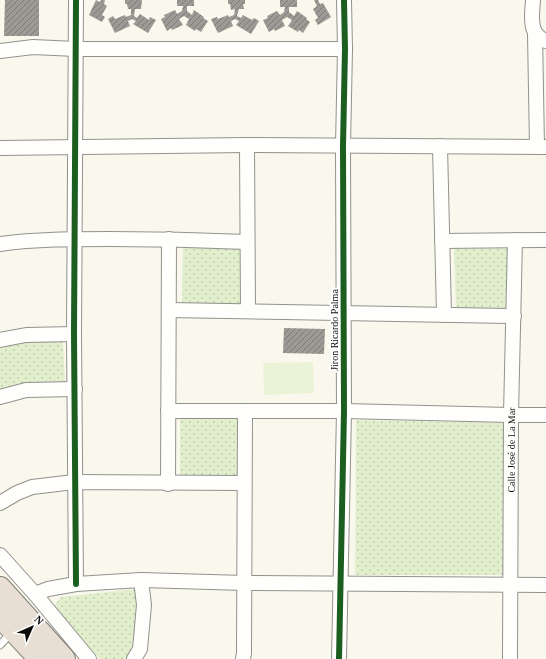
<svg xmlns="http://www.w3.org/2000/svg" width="546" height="659" font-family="'Times New Roman',serif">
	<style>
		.grass { fill: url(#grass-dots) }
		.pitch { fill: #ebf3d7 }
		.building { fill: url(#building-hatch) }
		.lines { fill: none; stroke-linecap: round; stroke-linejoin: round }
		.lane-casing { stroke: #92918c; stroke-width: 9 }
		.street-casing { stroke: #92918c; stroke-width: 16 }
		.highway-casing { stroke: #7f7e7a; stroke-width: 24 }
		.lane { stroke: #fefefc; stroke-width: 7 }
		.street { stroke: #fefefc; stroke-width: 14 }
		.highway { stroke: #e8ded3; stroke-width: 22 }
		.cycleway-casing { stroke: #fff; stroke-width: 8 }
		.cycleway { stroke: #1b5e20; stroke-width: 6 }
		.labels { text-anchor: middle; stroke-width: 4; stroke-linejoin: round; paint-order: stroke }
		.street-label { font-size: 10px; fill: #0a0a0a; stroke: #fff }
	</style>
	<defs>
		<pattern id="grass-dots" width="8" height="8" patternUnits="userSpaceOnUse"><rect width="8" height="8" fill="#e1efcd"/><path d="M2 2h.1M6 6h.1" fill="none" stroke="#c0ccaf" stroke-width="1.8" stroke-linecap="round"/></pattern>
		<pattern id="building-hatch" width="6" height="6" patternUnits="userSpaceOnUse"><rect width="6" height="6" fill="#9c9a94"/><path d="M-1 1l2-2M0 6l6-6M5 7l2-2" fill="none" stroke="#7d7c77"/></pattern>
	</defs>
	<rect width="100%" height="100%" fill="#faf8ed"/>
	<path class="grass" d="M183,246L246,249V306L182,304Z
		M515,248L514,310H456L454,249Z
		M63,340L65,382L46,383L0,391V347L31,342Z
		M180,417L244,418V479L180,477Z
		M356,420L510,423L507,575H355Z
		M136,589L138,607L136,642L128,659H100L53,607L61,597Z"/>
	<path class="pitch" d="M313,362L314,393L264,395L263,363Z"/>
	<path class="building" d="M5,0H39V36H4Z
		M96,0L100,2L101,0H105L104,4L107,6L102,15L105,17L102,22L89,15Z
		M125,0H142L141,9H135L134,16L137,18L140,14L149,20L150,17L156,20L148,33L133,24L136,21L132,19L128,21L130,26L115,33L108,19L113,16L115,19L125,15L126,17L131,15V9H128L127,4H125Z
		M177,0H194V6H187V11L192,15L194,10L204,17L203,18L208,21L201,32L196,29L195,31L186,25L189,19L184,16L179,19L183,25L172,30L171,28L167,31L161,19L165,17L164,15L175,10L177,14L182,11L183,6H177Z
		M228,0H245V4H243L244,9H239L237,16L241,18L243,15L252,20L254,18L259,21L251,34L236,25L239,21L235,19L231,21L233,26L218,33L211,19L217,17L218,19L228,15L229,17L234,15L235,9L231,10L230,4H228Z
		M280,0H297V7H289V12L294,16L297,11L307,18L306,19L310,22L303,33L299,30L298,32L288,26L292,20L287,17L282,20L285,26L275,31L274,29L269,32L263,20L268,18L267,16L277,11L280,15L284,12L285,7H280Z
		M314,0H318L320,4L323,3L331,17L318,25L315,20L318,18L313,9L317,6Z
		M284,328L325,329L324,354L283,353Z"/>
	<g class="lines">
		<g class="lane-casing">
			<path id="lane" d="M0,645L12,632"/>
		</g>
		<g class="street-casing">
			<g id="street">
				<path d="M533,0C532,15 528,35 546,41"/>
				<path d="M535,33L537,147"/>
				<path d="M0,51L33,47L76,49H345"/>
				<path d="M247,145L248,311"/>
				<path d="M440,146L444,315"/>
				<path d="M0,148L247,145L546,147"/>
				<path d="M442,241L546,240"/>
				<path d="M0,244C36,239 73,239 110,239C156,239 201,240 247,242"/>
				<path d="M169,310L514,316"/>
				<path d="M0,340L26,335L74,334"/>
				<path d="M0,397L26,390L75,389"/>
				<path d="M168,411H344L511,415H546"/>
				<path d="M168,484L169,239"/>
				<path d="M0,503L17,493L32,487L74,482L244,483"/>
				<path d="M0,555L35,594L89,659"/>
				<path d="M76,584L74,334L76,0"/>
				<path d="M35,594L48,589L76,584L141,580L245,583L546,585"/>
				<path d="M134,659L140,649L144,605L141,580"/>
				<path d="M243,659L244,653L245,411"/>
				<path d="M339,659L344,411L343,146L345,49L344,0"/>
				<path id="s1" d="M510,659L511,415L515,240"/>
			</g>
		</g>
		<g class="highway-casing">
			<path id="highway" d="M0,588L64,659
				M0,616L40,659"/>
		</g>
		<use href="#lane" class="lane"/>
		<use href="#street" class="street"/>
		<use href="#highway" class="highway"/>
		<g class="cycleway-casing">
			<path id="cycleway" d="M76,584L74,334L76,0
				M339,659L344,411L343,146L345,49L344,0"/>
		</g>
		<use href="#cycleway" class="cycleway"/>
	</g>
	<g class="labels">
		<g class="street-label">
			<text transform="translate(334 330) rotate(-90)" y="4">Jiron Ricardo Palma</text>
			<text dy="4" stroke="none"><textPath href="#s1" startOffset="209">Calle José de La Mar</textPath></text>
		</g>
	</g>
	<g transform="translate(32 627) rotate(45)" stroke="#ffffff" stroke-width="3" paint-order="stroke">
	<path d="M0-3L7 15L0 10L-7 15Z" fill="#0a0a0a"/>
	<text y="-6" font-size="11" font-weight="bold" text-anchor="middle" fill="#0a0a0a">N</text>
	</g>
</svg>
